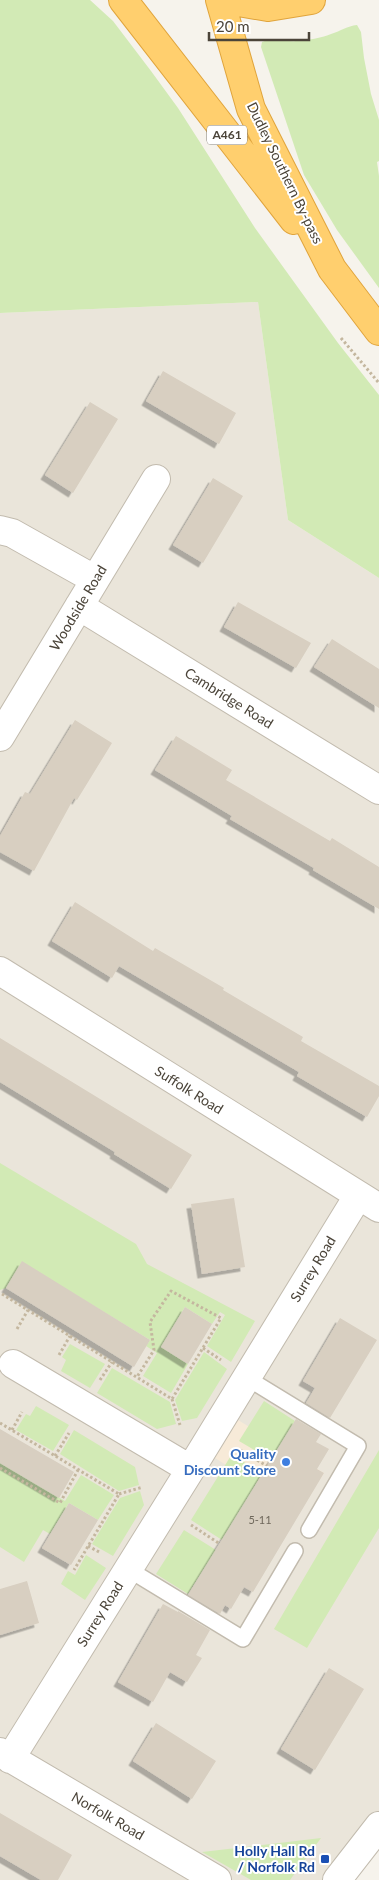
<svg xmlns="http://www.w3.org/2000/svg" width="379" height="1880" font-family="Lato,sans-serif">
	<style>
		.residential { fill: #eae5da }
		.commercial { fill: #f7ead8 }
		.green { fill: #d2eab5 }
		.building { fill: #d8cfc1; filter: url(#shadow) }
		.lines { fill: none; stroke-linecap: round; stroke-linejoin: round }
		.lane-casing { stroke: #c2bbae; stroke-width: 18 }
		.street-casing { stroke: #c2bbae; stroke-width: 30 }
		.highway-casing { stroke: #e0a43c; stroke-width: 30 }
		.path { stroke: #c4b79f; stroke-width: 3; stroke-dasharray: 2.5 2.5; stroke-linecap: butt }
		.lane { stroke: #fff; stroke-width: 15 }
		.street { stroke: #fff; stroke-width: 28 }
		.highway { stroke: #ffcf6e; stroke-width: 28 }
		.shop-dot { fill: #3f7fe0; stroke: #fff; stroke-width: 2 }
		.transit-dot { fill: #1a4fb4; stroke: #fff; stroke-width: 2 }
		.labels { text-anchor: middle; stroke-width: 4; stroke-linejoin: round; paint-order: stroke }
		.number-label { font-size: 11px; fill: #6e675b }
		.shield { fill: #fff; stroke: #817c74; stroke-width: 1 }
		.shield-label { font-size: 12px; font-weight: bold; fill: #4b4439 }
		.street-label { font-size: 14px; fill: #4b4439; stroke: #fff }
		.shop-label { font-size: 14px; font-weight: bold; fill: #366cbe; stroke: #fff; text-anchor: end }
		.transit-label { font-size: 14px; font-weight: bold; fill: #164399; stroke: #fff; text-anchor: end }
	</style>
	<defs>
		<filter id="shadow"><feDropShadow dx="-4.5" dy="4.5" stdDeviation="0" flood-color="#0004"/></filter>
	</defs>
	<rect width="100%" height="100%" fill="#f6f3ec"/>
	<path class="residential" d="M258,302L288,520L379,578V1826L337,1880H0V313Z"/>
	<path class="commercial" d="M225,1412L324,1473L300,1511L202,1450Z"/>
	<path class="green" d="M0,0H90L113,21L151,71L178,108L255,228L338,343L379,395V578L288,520L258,302L0,313Z
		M357,25L361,32L364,58L371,94L379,120V161L377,162L379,176V288L337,230L304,175L261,47L262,42C272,37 286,42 297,41C308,40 321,38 331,34C341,31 347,26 357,25Z
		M0,1163L136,1244L147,1264L255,1321L231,1362L207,1346L225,1315L220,1312L212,1324L185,1307L161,1347L188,1364L171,1393L143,1376L157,1353L146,1346L150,1340L22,1262L6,1288L0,1290Z
		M70,1344L105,1364L90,1388L61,1371L66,1360L62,1357Z
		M204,1352L227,1369L197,1418L182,1421L175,1400Z
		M112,1368L170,1402L176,1424L157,1429L97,1393Z
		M264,1401L295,1421L271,1460L239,1441Z
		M36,1406L69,1425L53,1451L16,1430L26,1414L30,1416Z
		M74,1430L135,1467L139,1485L119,1491L60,1454Z
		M379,1450V1528L307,1648L274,1629Z
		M232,1454L262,1474L222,1540L191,1520Z
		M0,1463L65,1501L81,1475L114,1495L98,1520L69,1503L50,1534L43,1530L24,1562L0,1547Z
		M140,1491L144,1505L113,1556L92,1544L120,1498Z
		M184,1530L216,1550L188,1594L156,1574Z
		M86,1555L106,1568L85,1600L61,1584L68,1571L75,1575Z
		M321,1838L290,1880H251L202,1852Z"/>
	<path class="building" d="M163,371L236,413L219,444L146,401Z
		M90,402L118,419L73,493L45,475Z
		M213,478L243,496L203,563L173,545Z
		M238,602L311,643L296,668L224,627Z
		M332,639L379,669V708L314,667Z
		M75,720L112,743L77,800L74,798L34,871L0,852V836L25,792L30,794Z
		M176,736L232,770L226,780L330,841L332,838L379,867V909L313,870L314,868L230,819L232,816L155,770Z
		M75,902L153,951L155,948L224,988L223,990L303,1037L301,1041L379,1086V1096L367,1117L297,1076L299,1072L119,966L112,978L52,941Z
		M0,1038L192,1155L171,1189L114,1154L115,1152L0,1082Z
		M234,1198L245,1267L202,1274L191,1204Z
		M22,1261L150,1340L134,1367L6,1288Z
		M185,1307L212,1324L188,1364L161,1347Z
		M340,1318L377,1340L330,1418L306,1403L315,1388L303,1381Z
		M296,1419L321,1434L316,1442L329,1449L317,1469L324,1473L253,1592L244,1587L231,1609L225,1605L220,1614L188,1595Z
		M0,1429L74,1472L59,1498L0,1463Z
		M69,1503L98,1520L71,1565L42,1548Z
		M27,1581L39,1623L0,1635V1589Z
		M163,1604L178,1612V1611L210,1630L196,1655L202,1658L187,1682L170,1672L153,1702L118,1682Z
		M329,1668L364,1689L315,1770L281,1749Z
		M156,1723L216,1761L192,1799L133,1761Z
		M0,1813L72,1855L58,1880H41L0,1856Z"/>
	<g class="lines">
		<g class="lane-casing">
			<path id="lane" d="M247,1378L358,1446L309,1530
				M128,1569L243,1639L295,1551"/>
		</g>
		<g class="street-casing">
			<path id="street" d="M0,530L12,533L94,579
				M79,606L379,790
				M0,737L156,479
				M0,971L379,1208
				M13,1364L190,1469
				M0,1752L217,1880
				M10,1759L192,1467L358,1196
				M337,1880L379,1826"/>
		</g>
		<g class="highway-casing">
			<path id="highway" d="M123,0L294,220
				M220,0L251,109L332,269L379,331
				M227,0L268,7L311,0"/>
		</g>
		<path class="path" d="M341,338L379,383
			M2,1294L172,1399L221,1318L171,1291L150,1322L154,1350L137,1377
			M17,1329L28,1310
			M203,1348L221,1360
			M59,1355L70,1336
			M100,1380L112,1362
			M172,1399L180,1425
			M0,1423L119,1494L74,1570
			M12,1430L22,1412
			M240,1450L267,1466
			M55,1456L69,1433
			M0,1468L60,1503L78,1470
			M119,1494L143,1487
			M191,1525L220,1544
			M88,1546L101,1553"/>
		<use href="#lane" class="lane"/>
		<use href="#street" class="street"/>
		<use href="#highway" class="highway"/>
	</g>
	<circle class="shop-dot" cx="286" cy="1462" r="5"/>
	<rect class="transit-dot" x="320" y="1854" width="10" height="10" rx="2.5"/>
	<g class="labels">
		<g class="number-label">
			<text x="260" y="1524">5-11</text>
		</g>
		<rect class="shield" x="207" y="125.5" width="40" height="19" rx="4"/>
		<g class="shield-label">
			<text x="227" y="139">A461</text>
		</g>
		<g class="street-label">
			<text transform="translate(285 173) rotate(64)" y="5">Dudley Southern By-pass</text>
			<text transform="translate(78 608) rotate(-59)" y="5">Woodside Road</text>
			<text transform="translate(229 698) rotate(32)" y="5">Cambridge Road</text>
			<text transform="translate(189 1090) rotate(32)" y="5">Suffolk Road</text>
			<text transform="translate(313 1269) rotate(-59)" y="5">Surrey Road</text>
			<text transform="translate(100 1614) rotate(-58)" y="5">Surrey Road</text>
			<text transform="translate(108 1816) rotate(30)" y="5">Norfolk Road</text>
		</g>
		<g class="shop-label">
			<text x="276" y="1459">Quality<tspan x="276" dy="16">Discount Store</tspan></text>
		</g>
		<g class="transit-label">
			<text x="315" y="1856">Holly Hall Rd<tspan x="315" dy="16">/ Norfolk Rd</tspan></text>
		</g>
	</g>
	<path d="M209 32v8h100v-8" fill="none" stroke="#4b4439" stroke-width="2.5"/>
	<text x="216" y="32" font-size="15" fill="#4b4439" stroke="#ffffff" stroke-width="4" paint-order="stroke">20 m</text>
</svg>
